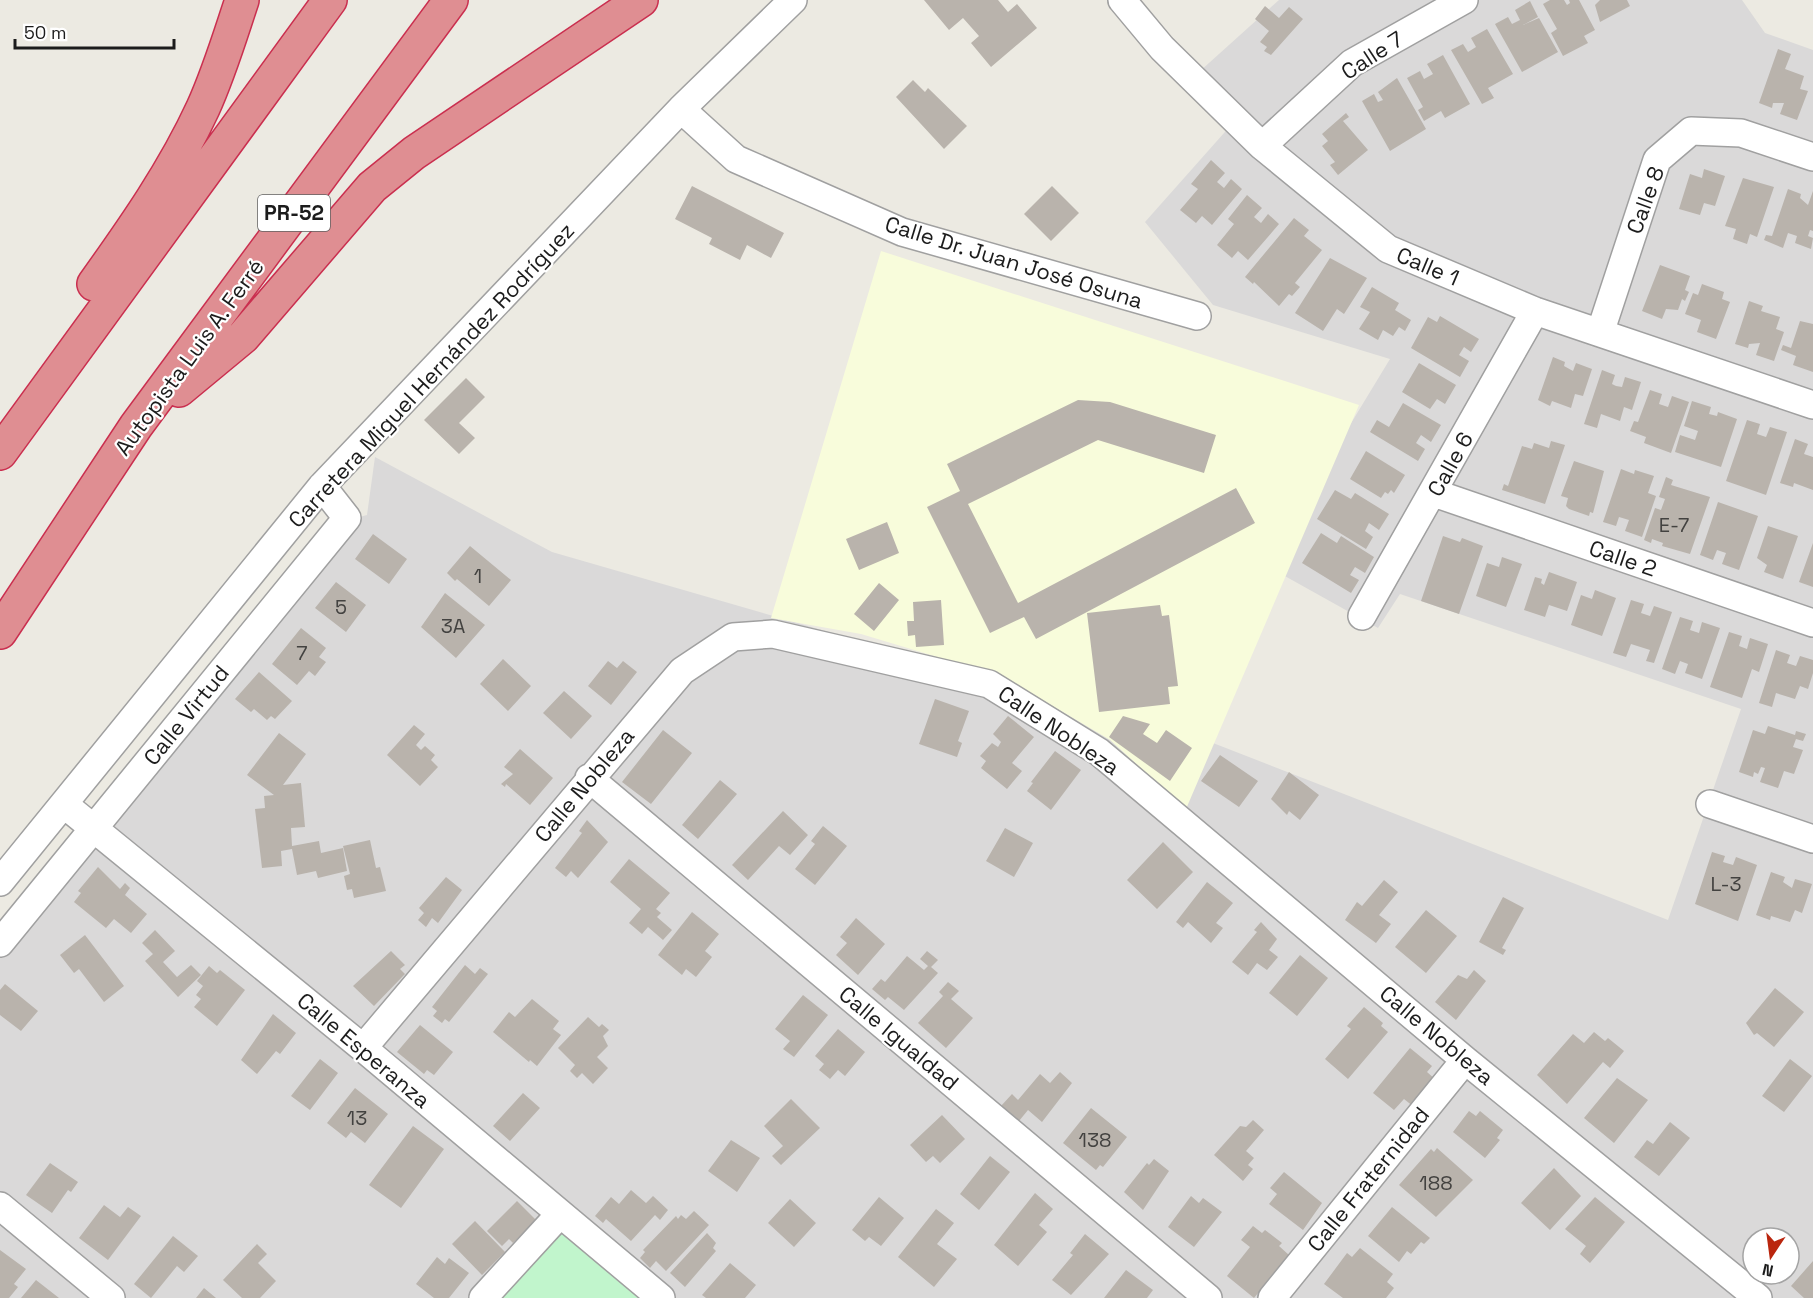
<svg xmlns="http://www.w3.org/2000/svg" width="1813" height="1298" font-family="'Space Grotesk',sans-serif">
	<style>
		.residential { fill: #dad9d9; fill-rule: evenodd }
		.education { fill: #f8fcdb }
		.park { fill: #c1f5cc }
		.building { fill: #b9b3ac }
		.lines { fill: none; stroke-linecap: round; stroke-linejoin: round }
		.minor-casing { stroke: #a0a0a0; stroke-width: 30 }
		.highway-casing { stroke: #ca2f4f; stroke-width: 36 }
		.minor { stroke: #fff; stroke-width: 27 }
		.highway { stroke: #df8e92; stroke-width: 33 }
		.labels { text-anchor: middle; stroke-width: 4.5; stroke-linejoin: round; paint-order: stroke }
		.number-label { font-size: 20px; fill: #434240 }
		.shield { fill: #fff; stroke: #606060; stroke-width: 1.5 }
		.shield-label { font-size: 21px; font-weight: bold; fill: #1c1c1c }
		.street-label { font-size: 22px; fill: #1c1c1c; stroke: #fff }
	</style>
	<rect width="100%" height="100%" fill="#eceae2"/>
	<path class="residential" d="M1279,0H1742L1765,33L1813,50V1298H0V947L345,521L367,515L375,457L552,552L1213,743L1668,920L1741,709L1400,594L1378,628L1265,565L1390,359L1213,305L1145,222L1232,124L1189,81ZM1753,1238H1789V1274H1753Z"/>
	<path class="education" d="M881,251L1359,405L1186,809L1110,740L1004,677L861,634L771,618Z"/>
	<path class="park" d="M557,1234L563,1235L639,1298H495Z"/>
	<path class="building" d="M924,0H998L1008,12L1017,4L1037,28L991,67L971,43L979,36L963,18L949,30Z
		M1550,0H1564L1567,5L1570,3L1569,0H1579L1595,30L1584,36L1588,43L1563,56L1551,33L1557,29L1543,4Z
		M1600,0H1627L1630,6L1600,22L1595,5Z
		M1530,1L1538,17L1523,25L1539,18L1558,52L1522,72L1495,24L1508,17L1512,24L1520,20L1515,10Z
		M1265,6L1279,18L1289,7L1303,19L1271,55L1264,51L1267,47L1260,42L1269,31L1255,19Z
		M1487,29L1513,74L1488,88L1494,98L1482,104L1451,50L1463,44L1468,52L1476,47L1471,38Z
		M1778,49L1791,54L1785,69L1804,76L1800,89L1808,91L1797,120L1780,114L1784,103H1773L1772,108L1759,103Z
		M1443,55L1470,104L1445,118L1441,111L1424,121L1418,110L1423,107L1407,78L1420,71L1424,79L1433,74L1427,64Z
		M1397,78L1426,129L1390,151L1362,101L1374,94L1378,102L1383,100L1378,92Z
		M913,80L925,92L928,88L967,126L944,149L896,97Z
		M1346,113L1349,117L1343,121L1368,150L1338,175L1330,165L1335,162L1322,146L1328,141L1322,134Z
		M1211,160L1225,173L1217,182L1224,188L1231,179L1242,189L1212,225L1202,216L1196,223L1180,210L1198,189L1191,184Z
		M1704,169L1725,176L1715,206L1704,203L1700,215L1679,209L1690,174L1702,178Z
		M1743,178L1774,187L1757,237L1750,234L1747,244L1733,239L1736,229L1725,226Z
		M692,186L784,233L771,258L747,245L740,260L709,244L712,238L675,219Z
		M1052,186L1079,213L1051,241L1024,214Z
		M1788,189L1801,194L1800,198L1808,205L1813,191V231L1810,230L1808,236L1813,238L1811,249L1795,243L1797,236L1788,233L1783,248L1764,240L1766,235L1772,236Z
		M1247,195L1262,208L1254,217L1261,223L1268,214L1279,224L1248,260L1238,251L1232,258L1217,245L1234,224L1228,219Z
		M1294,218L1309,230L1304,236L1322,250L1295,283L1300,287L1292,296L1289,294L1279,306L1254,282L1253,284L1245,277Z
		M1330,258L1367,278L1344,314L1337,309L1323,331L1295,313Z
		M1660,265L1690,276L1685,290L1689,292L1685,301L1682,299L1678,310L1666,309L1662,319L1642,311Z
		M1702,284L1724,292L1722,299L1730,302L1716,339L1697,332L1701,320L1685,314L1693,293L1698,295Z
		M1372,287L1399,303L1395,310L1411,320L1405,331L1399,327L1393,336L1383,330L1378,340L1359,329L1370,312L1360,307Z
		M1749,301L1763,306L1761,311L1780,317L1776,329L1784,332L1774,361L1756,355L1760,343L1749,344L1748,348L1735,344Z
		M1440,316L1479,339L1471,352L1464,347L1459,355L1469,361L1460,377L1411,348L1428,317L1437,322Z
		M1800,321L1813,324V372L1793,365L1796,356L1781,350L1783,345L1791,348Z
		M1553,357L1565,362L1564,366L1573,371L1576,363L1592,369L1583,396L1575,394L1571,408L1552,401L1550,406L1538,400Z
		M1419,363L1456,385L1445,404L1437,399L1430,409L1402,392Z
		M1602,370L1615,375L1612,384L1616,386L1622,387L1625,377L1641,382L1632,410L1624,407L1620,421L1601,414L1597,428L1584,424Z
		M466,378L485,397L459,423L475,438L459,454L424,420Z
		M1650,390L1662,394L1659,404L1668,407L1672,396L1689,402L1671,453L1644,443L1646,437L1630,431L1634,421L1638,422Z
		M1078,400L1110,402L1216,435L1204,473L1098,440L968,504L1018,603L1236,488L1255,523L1036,639L1024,617L990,633L927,507L960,491L947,464Z
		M1692,401L1711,407L1709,414L1717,416L1718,412L1737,419L1721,467L1675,452L1680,435L1695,440L1698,431L1684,426Z
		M1403,403L1441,425L1431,442L1421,435L1416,443L1425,449L1418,461L1370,432L1377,420L1389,427Z
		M1747,420L1760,424L1757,434L1766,437L1770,427L1787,432L1766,495L1726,481Z
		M1795,439L1808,444L1804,454L1813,457V490L1794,483L1793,487L1780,483Z
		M1551,441L1565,445L1545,504L1502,490L1504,484L1508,486L1522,446L1532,449L1534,443L1549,448Z
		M1366,451L1405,475L1394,493L1391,490L1388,494L1385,492L1381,498L1350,479Z
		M1574,461L1604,471L1593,513L1590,512L1589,516L1569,509L1566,506L1568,498L1561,496Z
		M1621,469L1634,474L1635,470L1654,476L1648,493L1656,496L1642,537L1625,531L1629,520L1619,517L1616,526L1603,522Z
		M1666,477L1673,480L1671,485L1710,497L1690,554L1662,546L1663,543L1652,539L1651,543L1644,540L1655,508L1661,510L1665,499L1659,497Z
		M1335,490L1351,499L1355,493L1389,514L1379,530L1369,523L1365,531L1373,537L1366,549L1317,519Z
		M1718,502L1758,516L1739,570L1722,564L1726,553L1717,550L1713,560L1700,555Z
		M887,522L899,553L859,570L846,539Z
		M1768,526L1798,536L1783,579L1764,572L1767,565L1757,558Z
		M1321,533L1337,543L1341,536L1374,557L1365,573L1355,567L1350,575L1359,580L1351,593L1302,563Z
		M373,534L407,559L389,584L355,559Z
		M1443,536L1460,542L1462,538L1483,546L1459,614L1421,601Z
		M1813,543V587L1799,582Z
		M470,546L511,580L489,606L457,579L455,581L447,573Z
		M1502,557L1522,564L1506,607L1476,596L1487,563L1499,567Z
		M1549,572L1577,582L1567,611L1549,605L1545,617L1524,610L1535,577L1542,579L1541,583L1544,585Z
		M336,582L366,605L346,632L315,608Z
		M879,583L899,600L874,631L854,614Z
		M1595,590L1616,598L1602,636L1571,625L1581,595L1592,599Z
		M445,593L485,625L456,658L421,627Z
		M941,600L944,645L916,647L915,635L908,636L907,621H914L913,602Z
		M1631,600L1644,604L1641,613L1650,616L1654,606L1672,612L1654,663L1646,661L1650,650L1631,644L1626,657L1613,653Z
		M1160,605L1162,616L1169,615L1178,686L1168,687L1170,704L1099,712L1087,613Z
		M1680,617L1693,621L1690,630L1699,633L1702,622L1720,628L1702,679L1685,673L1688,664L1680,661L1675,674L1662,669Z
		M301,628L326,648L319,657L326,662L315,676L309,671L297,685L272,664Z
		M1729,632L1742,636L1739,646L1747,649L1750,638L1768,644L1759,672L1752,669L1742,698L1710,687Z
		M1776,650L1790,655L1787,663L1796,666L1800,656L1813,660V673L1808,689L1800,686L1795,699L1776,693L1772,707L1759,703Z
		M503,659L531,686L508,711L480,684Z
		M608,661L617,668L623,661L637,672L611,705L588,686Z
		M259,672L292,701L275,719L271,716L267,720L254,709L251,712L235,699Z
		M564,691L592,716L571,739L543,713Z
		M935,699L969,711L958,741L962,743L957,757L919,744Z
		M1008,716L1034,737L1012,763L1022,771L1007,789L981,768L986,761L980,756L992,743L998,747L1001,742L993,734Z
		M1123,716L1150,724L1143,734L1157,743L1166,730L1192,748L1170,781L1109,737Z
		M414,725L425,734L416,745L421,750L425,746L435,755L431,760L438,767L420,786L387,755Z
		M1768,726L1795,735L1796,731L1806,734L1803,741L1796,739L1793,747L1803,750L1794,774L1784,771L1778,788L1760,782L1765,768L1761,767L1758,774L1754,772L1753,777L1739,772L1753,730L1765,734Z
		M663,730L692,753L651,804L622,782Z
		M279,733L306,754L283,785L301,783L305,827L291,828L292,846L319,841L321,853L343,848L347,871L318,878L316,871L297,875L292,849L281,851L282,866L262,868L255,809L265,808L264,796L274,795L247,775Z
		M520,749L553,778L530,805L506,784L505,787L501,784L513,774L504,767Z
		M1055,751L1081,770L1051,810L1027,791L1033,783L1031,782Z
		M1220,755L1258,781L1239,807L1201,781Z
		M1289,772L1319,795L1300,820L1289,811L1287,815L1271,799Z
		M720,780L737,794L698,839L682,825Z
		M783,811L808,835L790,855L779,846L748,880L732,865Z
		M587,820L608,842L578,878L571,871L566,877L555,868L582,833L579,831Z
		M823,826L847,846L815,885L795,869L815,844L811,841Z
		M1005,828L1033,843L1014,877L986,861Z
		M370,840L376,868L380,867L386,891L354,898L352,889L347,890L344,876L350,874L343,846Z
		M1163,842L1193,872L1157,909L1127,880Z
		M1712,852L1725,856L1723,862L1733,865L1736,857L1757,865L1738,921L1695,904Z
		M629,859L670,893L656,909L661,913L657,917L672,930L663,940L648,927L642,934L629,923L641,909L610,882Z
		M98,867L120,889L125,883L130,888L125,895L147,914L131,933L114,919L106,928L74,902L81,893L78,891Z
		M1771,872L1785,877L1783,882L1792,888L1795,879L1812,884L1802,913L1795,910L1790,922L1771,916L1770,920L1756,915Z
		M446,877L462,890L438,923L432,918L426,927L418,920L424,913L419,908Z
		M1384,880L1398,892L1379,915L1391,924L1376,943L1345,920L1357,902L1362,906Z
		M1207,882L1233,903L1216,923L1223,928L1211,943L1188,922L1183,928L1176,922Z
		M1503,897L1524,908L1502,948L1506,950L1503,955L1479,942Z
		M1426,910L1457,936L1426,973L1395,947Z
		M692,912L719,934L705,951L712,957L696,977L686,969L682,975L658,955Z
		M856,918L885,944L858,975L836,955L847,943L840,937Z
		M1261,922L1277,939L1269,950L1278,957L1267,970L1257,963L1248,975L1232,962L1257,932L1254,930Z
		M155,930L175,951L163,962L177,977L191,965L201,975L178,997L145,961L153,954L142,943Z
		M85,935L124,986L104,1002L79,969L74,973L60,955Z
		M391,951L405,965L400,969L405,974L374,1006L353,986Z
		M927,951L938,960L931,967L938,973L904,1010L888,997L885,1000L872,989L881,979L885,982L907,956L924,970L928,966L920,959Z
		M1300,955L1328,978L1297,1016L1269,993Z
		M465,965L475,974L480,968L488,974L449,1022L445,1019L442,1023L433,1016L437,1011L432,1007Z
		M209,966L217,973L220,970L245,990L217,1026L194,1007L201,999L196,995L203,986L197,981Z
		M1474,970L1486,981L1456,1020L1435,1002L1458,975L1467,979Z
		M948,982L959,991L951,999L973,1018L946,1048L918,1023L943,996L939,992Z
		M5,984L38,1011L21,1031L0,1015V990Z
		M1775,988L1804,1012L1774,1047L1757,1033L1754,1035L1746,1023Z
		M803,995L828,1015L794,1057L783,1049L790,1041L775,1029Z
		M532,999L559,1021L553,1029L561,1035L537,1066L530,1060L529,1062L493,1032L509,1012L515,1017Z
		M1364,1007L1383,1023L1381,1026L1388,1032L1348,1079L1325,1059L1351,1029L1347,1026Z
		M273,1014L296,1033L280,1054L276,1051L257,1074L241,1060Z
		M588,1017L599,1027L602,1024L609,1030L603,1036L608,1046L597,1057L608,1068L593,1084L582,1073L577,1078L570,1071L575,1065L558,1048Z
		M420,1025L453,1052L434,1075L427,1070L424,1074L397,1052Z
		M838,1029L865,1052L845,1076L838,1070L830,1079L819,1070L824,1064L815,1056Z
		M1594,1032L1605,1041L1608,1038L1624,1051L1610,1068L1603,1062L1567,1104L1537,1075L1573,1034L1584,1043Z
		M1410,1048L1432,1066L1427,1072L1436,1080L1414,1107L1404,1099L1394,1110L1373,1093Z
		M320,1059L338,1073L310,1110L291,1096Z
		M1790,1059L1812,1076L1784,1112L1762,1096Z
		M1060,1072L1072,1083L1042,1122L1028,1110L1019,1121L1001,1106L1012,1094L1018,1100L1040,1074L1050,1083Z
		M1617,1078L1648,1100L1614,1143L1584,1118Z
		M355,1088L388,1114L365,1143L351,1132L346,1138L327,1123Z
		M523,1093L540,1108L510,1141L493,1126Z
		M791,1099L820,1128L781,1165L772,1156L783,1146L764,1126Z
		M1091,1108L1127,1137L1103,1167L1100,1165L1096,1170L1063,1143Z
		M1469,1111L1476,1116L1480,1111L1503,1130L1497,1138L1500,1140L1485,1158L1453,1132Z
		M942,1115L965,1139L940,1163L933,1156L926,1162L910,1145Z
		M1253,1120L1264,1130L1246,1151L1254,1158L1248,1165L1253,1169L1243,1181L1214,1155L1240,1126L1246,1127Z
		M1670,1122L1690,1138L1659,1176L1634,1157L1647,1140L1653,1144Z
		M413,1126L444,1149L401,1208L369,1185Z
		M731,1140L760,1158L737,1192L708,1171Z
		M1437,1148L1473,1180L1436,1217L1399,1185L1431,1149L1434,1152Z
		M990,1156L1010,1172L979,1210L960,1194Z
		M1154,1159L1169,1171L1143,1210L1124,1192L1147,1163L1149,1165Z
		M50,1163L78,1182L71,1192L68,1190L52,1213L26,1195Z
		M1554,1168L1581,1196L1550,1230L1521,1203Z
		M1284,1172L1322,1203L1303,1230L1269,1204L1277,1194L1270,1188Z
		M631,1190L646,1203L653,1196L668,1210L660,1220L655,1215L631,1241L606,1219L603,1223L595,1216L611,1197L619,1204Z
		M1035,1193L1053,1209L1039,1225L1047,1232L1018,1266L994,1245Z
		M1191,1196L1199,1203L1203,1198L1222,1212L1194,1247L1168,1227Z
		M879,1197L904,1218L881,1246L869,1237L865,1241L852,1230Z
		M1595,1197L1625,1222L1590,1263L1580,1254L1586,1246L1565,1229Z
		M790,1199L816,1223L794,1247L768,1223Z
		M517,1201L536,1220L513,1243L509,1239L502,1246L487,1231Z
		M104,1205L120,1217L128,1207L141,1216L108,1260L79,1238Z
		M1392,1207L1430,1238L1424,1244L1421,1242L1411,1254L1407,1251L1399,1262L1368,1236Z
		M936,1209L954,1223L937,1244L957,1259L934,1287L898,1257Z
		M694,1211L709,1225L666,1271L656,1261L650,1268L640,1258L645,1252L643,1250L676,1216L678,1219L681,1215L686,1219Z
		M475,1221L505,1252L482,1275L452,1244Z
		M1253,1226L1262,1233L1265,1230L1282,1243L1279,1246L1289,1255L1254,1298L1227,1276L1250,1247L1241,1240Z
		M707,1233L716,1243L713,1248L716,1251L685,1287L670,1273Z
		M1085,1234L1109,1254L1071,1295L1052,1280L1073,1255L1070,1253Z
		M173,1236L198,1256L184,1272L177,1266L151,1298L134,1284Z
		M257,1244L267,1254L258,1263L276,1281L260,1298H242L223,1280Z
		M1360,1248L1393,1274L1387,1282L1394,1288L1386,1298H1343L1324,1284L1347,1253L1352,1257Z
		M0,1250L26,1269L14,1284L18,1287L9,1298H0Z
		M437,1257L445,1264L449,1258L469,1273L449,1298H434L416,1284Z
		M1813,1261V1298H1804L1791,1286Z
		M730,1263L756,1285L745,1298H706L702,1295Z
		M1126,1270L1153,1290L1147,1298H1104Z
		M36,1280L59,1298H21Z
		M204,1288L216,1298H196Z"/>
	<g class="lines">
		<g class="minor-casing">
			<path id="minor" d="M1122,0L1162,48L1262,146L1388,249L1535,311L1813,405
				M681,109L736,159L902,232L1197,316
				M1262,146L1352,63L1464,0
				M1600,333L1657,160L1691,131L1741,133L1813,157
				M1434,493L1813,623
				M1362,616L1535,311
				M589,778L1208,1298
				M1710,804L1813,839
				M65,805L363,1048L661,1298
				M0,882L322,486L681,109L793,0
				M0,943L347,518L322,486
				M363,1048L682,671L733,637L773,634L989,684L1099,752L1465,1060L1758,1298
				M0,1206L111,1298
				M483,1298L560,1214
				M1272,1298L1465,1060"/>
		</g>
		<g class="highway-casing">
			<path id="highway" d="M94,284C134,228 174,171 203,108C219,73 230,36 242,0
				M179,390L243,337L372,187L414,153L641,0
				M0,453L330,0
				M0,632L136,426L451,0"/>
		</g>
		<use href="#minor" class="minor"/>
		<use href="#highway" class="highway"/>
	</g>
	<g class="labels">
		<g class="number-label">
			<text x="1674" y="532">E-7</text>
			<text x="478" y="583">1</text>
			<text x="341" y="614">5</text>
			<text x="453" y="633">3A</text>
			<text x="302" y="660">7</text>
			<text x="1726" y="891">L-3</text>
			<text x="357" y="1125">13</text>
			<text x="1095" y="1147">138</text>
			<text x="1436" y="1190">188</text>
		</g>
		<rect class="shield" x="258" y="195" width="72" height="36" rx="4.5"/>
		<g class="shield-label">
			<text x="294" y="220">PR-52</text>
		</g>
		<g class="street-label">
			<text transform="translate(1372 55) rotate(-33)" y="8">Calle 7</text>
			<text transform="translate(1645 200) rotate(-70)" y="8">Calle 8</text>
			<text transform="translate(1014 262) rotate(17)" y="8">Calle Dr. Juan José Osuna</text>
			<text transform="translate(1428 266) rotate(23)" y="8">Calle 1</text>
			<text transform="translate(189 357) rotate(-54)" y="8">Autopista Luis A. Ferré</text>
			<text transform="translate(431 375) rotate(-47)" y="8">Carretera Miguel Hernández Rodríguez</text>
			<text transform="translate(1450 464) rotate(-61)" y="8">Calle 6</text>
			<text transform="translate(1623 558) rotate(19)" y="8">Calle 2</text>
			<text transform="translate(186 715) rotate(-51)" y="8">Calle Virtud</text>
			<text transform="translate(1059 730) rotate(34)" y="8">Calle Nobleza</text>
			<text transform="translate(584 785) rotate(-50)" y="8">Calle Nobleza</text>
			<text transform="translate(1437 1035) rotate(40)" y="8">Calle Nobleza</text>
			<text transform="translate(899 1038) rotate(40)" y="8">Calle Igualdad</text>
			<text transform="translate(364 1050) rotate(40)" y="8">Calle Esperanza</text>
			<text transform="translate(1368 1179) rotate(-51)" y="8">Calle Fraternidad</text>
		</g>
	</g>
	<g transform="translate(1771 1256) rotate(193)"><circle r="28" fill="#ffffff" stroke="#a4a4a4" stroke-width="1.5"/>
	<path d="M0-4.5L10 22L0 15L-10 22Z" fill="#ba260e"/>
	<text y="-9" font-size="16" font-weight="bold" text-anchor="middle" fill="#1c1c1c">N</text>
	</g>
	<path d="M15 39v9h159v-9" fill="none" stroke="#1c1c1c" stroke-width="3"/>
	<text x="24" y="39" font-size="18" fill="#1c1c1c" stroke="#ffffff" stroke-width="4.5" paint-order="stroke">50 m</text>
</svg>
